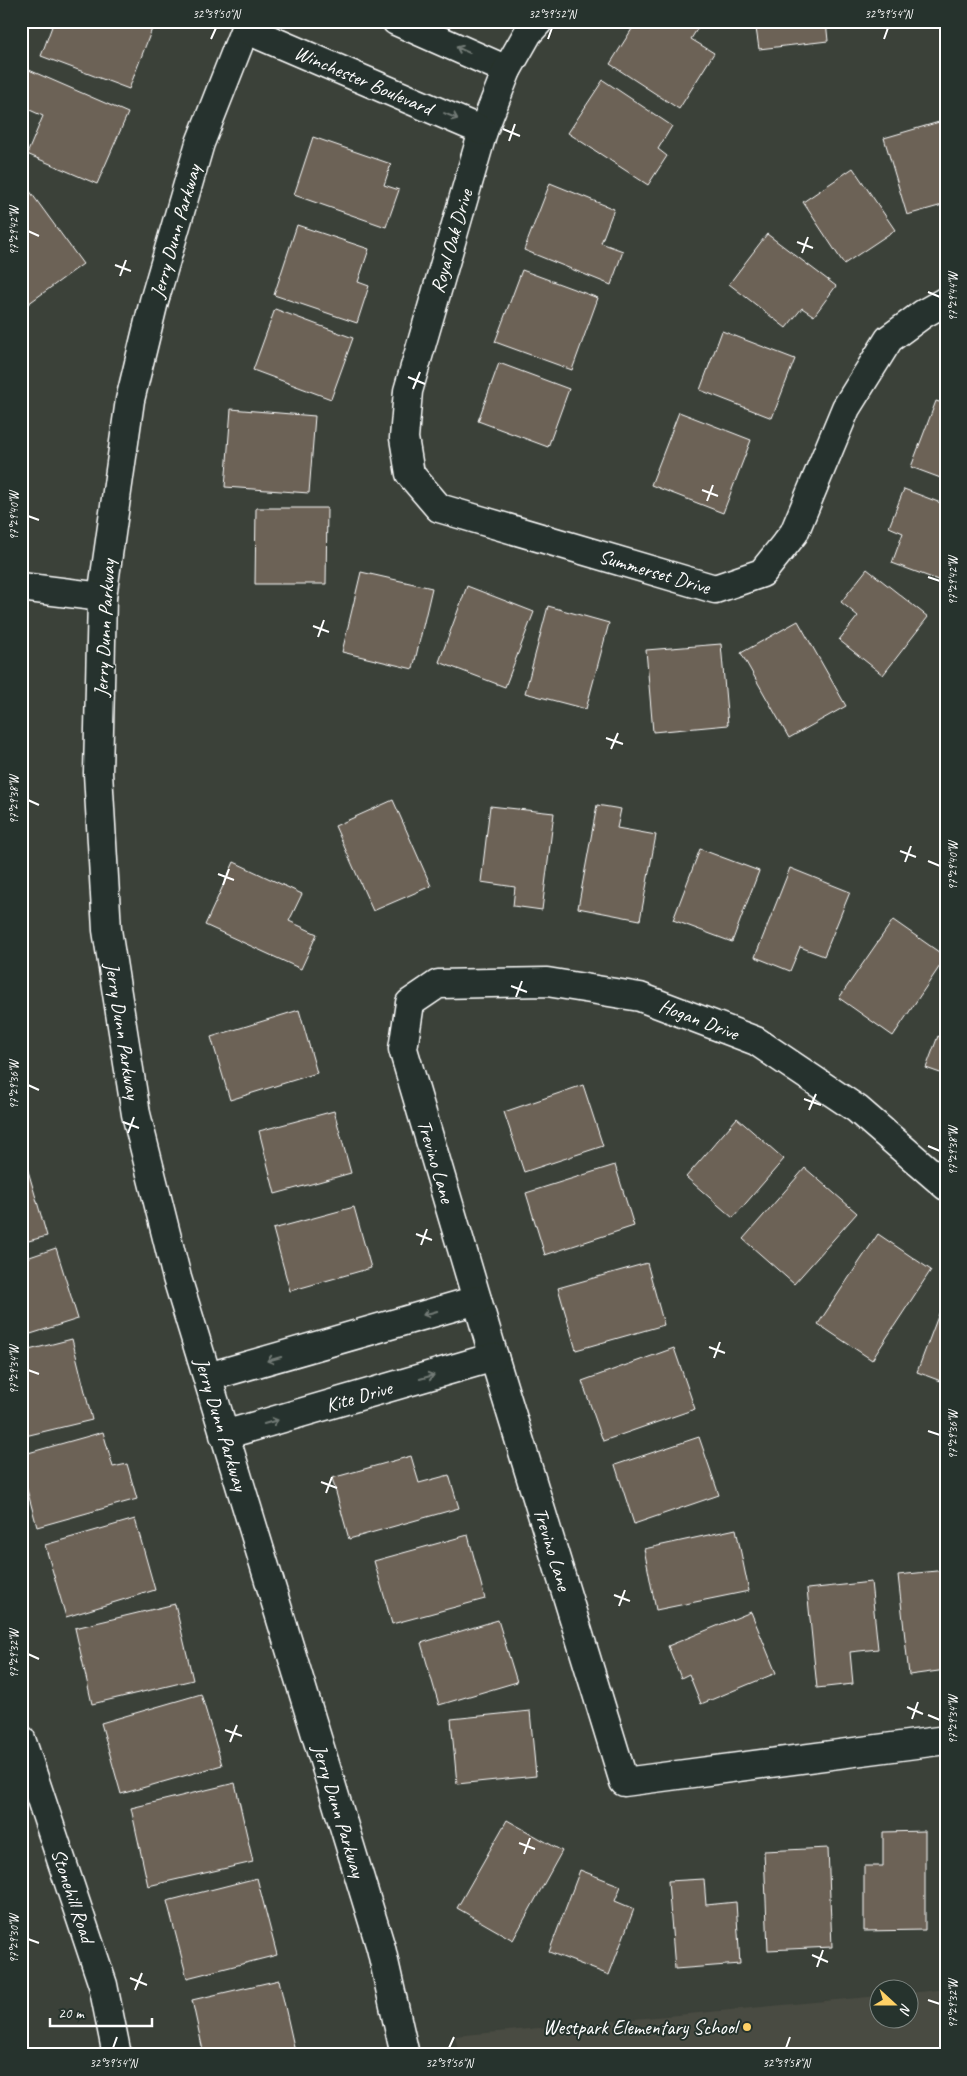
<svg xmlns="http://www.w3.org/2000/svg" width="967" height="2076" font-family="Caveat,sans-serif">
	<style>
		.built { fill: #4a4b42 }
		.building { fill: #6c6256; stroke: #fff }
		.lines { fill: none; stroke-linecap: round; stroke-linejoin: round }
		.minor-casing { stroke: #fff; stroke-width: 31 }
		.minor { stroke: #26332d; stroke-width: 28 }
		.oneway { stroke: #727a76 }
		.ticks { fill: none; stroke: #fff; stroke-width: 2 }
		.poi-dot { fill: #ffd166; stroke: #26332d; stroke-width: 2 }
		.labels { text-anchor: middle; stroke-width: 4; stroke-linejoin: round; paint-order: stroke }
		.street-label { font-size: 20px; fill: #fff; stroke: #26332d }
		.poi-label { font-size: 20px; fill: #fff; stroke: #26332d; text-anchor: end }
		.neatline { fill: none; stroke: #fff; stroke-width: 2 }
		.ticks-label { font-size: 12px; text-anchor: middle; fill: #fff }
	</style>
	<rect width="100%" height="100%" fill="#3b4139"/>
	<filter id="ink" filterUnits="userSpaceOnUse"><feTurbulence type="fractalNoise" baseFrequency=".02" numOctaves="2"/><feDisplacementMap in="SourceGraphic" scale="10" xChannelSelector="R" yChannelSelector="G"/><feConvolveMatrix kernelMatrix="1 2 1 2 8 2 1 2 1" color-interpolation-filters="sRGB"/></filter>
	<g filter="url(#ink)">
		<path class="built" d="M946,1989V2055H459L455,2036L879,1996L880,2018H910V1993Z"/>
		<path class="building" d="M54,21H155L129,89L41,56Z
			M637,21H665L671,25L674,21H702L691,39L714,53L679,109L610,64Z
			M755,21H826L828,41L759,49Z
			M29,70L128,113L97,184L27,154L43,116L21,106V89Z
			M603,80L672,126L658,149L667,156L648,185L568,133Z
			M946,120V204L907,215L884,138Z
			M313,137L391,164L384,185L399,190L386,227L294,195Z
			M853,168L895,230L844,264L803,202Z
			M21,179L83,264L21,309Z
			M550,183L614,209L601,243L623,251L611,285L524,250Z
			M297,225L369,249L358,282L369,286L357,323L274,295Z
			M767,234L836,286L814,316L802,308L786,328L729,284Z
			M522,270L598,298L572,370L495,342Z
			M275,309L353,338L331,399L253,370Z
			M722,331L795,359L772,418L700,390Z
			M499,363L569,389L548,447L478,421Z
			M936,401L946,404V480L911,467Z
			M21,409L25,410L21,445Z
			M231,409L315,416L309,493L225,487Z
			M679,412L751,440L723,513L651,485Z
			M904,489L946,505V583L892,563L903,533L889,527Z
			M256,508H327L326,584H255Z
			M867,569L928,617L883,675L839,640L858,616L841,602Z
			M361,572L432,588L413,669L342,652Z
			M467,586L534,612L505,687L439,662Z
			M548,606L609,623L586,709L525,693Z
			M798,621L846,706L789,738L741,653Z
			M721,644L728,725L653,732L646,650Z
			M393,800L431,886L373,911L335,826Z
			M597,805L621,809L617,828L656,835L640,920L578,908Z
			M490,806L554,813L542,910L513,906L515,887L481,882Z
			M700,849L759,871L732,942L673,920Z
			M234,862L302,894L289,921L317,934L301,969L205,925Z
			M790,868L850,892L824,956L800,947L790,971L755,957Z
			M893,920L946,957L893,1036L839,998Z
			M299,1010L317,1073L230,1100L211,1037Z
			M938,1036L946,1039V1075L926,1068Z
			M583,1085L603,1146L524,1172L504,1112Z
			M334,1111L351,1173L275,1194L259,1131Z
			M737,1118L784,1159L733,1218L686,1177Z
			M21,1157H24L47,1236L21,1243Z
			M615,1165L634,1226L545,1255L526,1193Z
			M805,1168L857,1213L794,1284L743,1239Z
			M354,1207L371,1268L290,1291L273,1229Z
			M878,1234L931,1270L872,1360L818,1324Z
			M56,1248L78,1319L21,1337V1260Z
			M647,1263L664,1325L576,1350L558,1288Z
			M940,1311L946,1313V1383L917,1372Z
			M72,1339L92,1420L21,1437V1352Z
			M674,1348L695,1409L603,1441L582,1381Z
			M103,1432L113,1467L127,1464L137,1499L37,1527L21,1467V1455Z
			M699,1437L719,1495L634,1524L615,1465Z
			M411,1456L419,1483L449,1475L459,1508L349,1539L332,1478Z
			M135,1519L155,1590L66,1617L45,1545Z
			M736,1529L749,1591L656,1610L644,1549Z
			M468,1535L485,1599L392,1624L374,1561Z
			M946,1570V1670L909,1675L898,1575Z
			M871,1582L878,1649L850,1652L853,1684L817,1688L807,1589Z
			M175,1604L193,1680L92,1704L75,1628Z
			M751,1612L776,1673L701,1704L689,1674L681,1678L668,1646Z
			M498,1620L517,1682L439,1705L421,1643Z
			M201,1694L222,1765L121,1794L101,1723Z
			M530,1711L536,1776L457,1784L451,1719Z
			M235,1783L253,1862L148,1886L131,1808Z
			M507,1820L562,1851L513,1940L457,1908Z
			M925,1831V1930L864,1931V1866H883V1832Z
			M828,1848L832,1947L768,1950L764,1851Z
			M580,1870L621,1886L615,1901L634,1909L609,1975L549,1952Z
			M257,1878L277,1955L187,1978L167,1901Z
			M704,1879L706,1905L736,1902L740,1964L675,1969L668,1881Z
			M279,1980L295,2051L277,2055H204L192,2000Z"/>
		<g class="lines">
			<g class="minor-casing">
				<g id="minor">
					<path id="s1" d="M248,21L200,143L154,301L130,400L102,597L98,773L107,930L136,1114L177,1278L381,1948L405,2055"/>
					<path d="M396,21L507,70"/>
					<path id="s2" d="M539,21L528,33L507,70L483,131L408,391L404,438L410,474L439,508L715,589L762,573L794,533L846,408L889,339L923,314L946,301"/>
					<path id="s3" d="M245,29L483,131"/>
					<path d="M21,587L102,597"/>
					<path id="s4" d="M946,1186L857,1109L756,1041L640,997L547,982L438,984L410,1003L403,1049L494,1357L624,1782L946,1740"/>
					<path d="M208,1377L477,1300"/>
					<path id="s5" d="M224,1435L494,1357"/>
					<path id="s6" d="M21,1739L103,1985L117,2055"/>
				</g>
			</g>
			<use href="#minor" class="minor"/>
		</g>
		<defs><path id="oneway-shaft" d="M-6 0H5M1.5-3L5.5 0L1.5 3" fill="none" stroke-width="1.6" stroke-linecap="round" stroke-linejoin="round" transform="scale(1.25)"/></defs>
		<g class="oneway">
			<use href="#oneway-shaft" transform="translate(463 50) rotate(-156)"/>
			<use href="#oneway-shaft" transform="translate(451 116) rotate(23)"/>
			<use href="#oneway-shaft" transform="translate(430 1313) rotate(164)"/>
			<use href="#oneway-shaft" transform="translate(274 1359) rotate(164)"/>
			<use href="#oneway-shaft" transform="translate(427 1377) rotate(-16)"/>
			<use href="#oneway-shaft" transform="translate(271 1422) rotate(-16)"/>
		</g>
	</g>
	<path class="ticks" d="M211,39L216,28M548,39L552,28M884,39L888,28M503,129L520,136M509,141L515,124M28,231L39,236M797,242L813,248M802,253L808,237M115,265L131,271M120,276L126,260M928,292L940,297M408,377L425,384M413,389L420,372M702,490L718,496M707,501L713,485M28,516L39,520M928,577L940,581M313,626L329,632M318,637L324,620M606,738L623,744M611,749L618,733M28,800L39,805M900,851L916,857M928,861L940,866M905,862L911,846M218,874L234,880M223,885L229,869M511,986L527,992M516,997L522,981M28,1085L39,1090M804,1099L821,1105M809,1110L816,1094M123,1122L139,1128M128,1133L134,1117M928,1146L940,1151M416,1234L432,1240M421,1245L427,1229M709,1347L725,1353M714,1358L720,1342M28,1370L39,1374M928,1431L940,1435M321,1482L337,1488M326,1493L332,1477M614,1595L630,1601M619,1606L625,1590M28,1654L39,1659M907,1707L923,1714M928,1715L940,1720M912,1719L918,1702M225,1730L242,1736M230,1742L237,1725M519,1843L535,1849M524,1854L530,1838M28,1939L39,1943M812,1955L828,1962M817,1967L823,1950M130,1978L147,1985M135,1990L142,1973M928,2000L940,2004M113,2048L117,2037M449,2048L454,2037M786,2048L790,2037"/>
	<circle class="poi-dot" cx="747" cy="2027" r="5"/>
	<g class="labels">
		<g class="street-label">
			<text dy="7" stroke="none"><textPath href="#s3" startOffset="129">Winchester Boulevard</textPath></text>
			<text transform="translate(175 231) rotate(-74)" y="7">Jerry Dunn Parkway</text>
			<text transform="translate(451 241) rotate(-74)" y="7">Royal Oak Drive</text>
			<text dy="7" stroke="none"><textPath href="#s2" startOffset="748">Summerset Drive</textPath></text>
			<text transform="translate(104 628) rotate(-87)" y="7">Jerry Dunn Parkway</text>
			<text transform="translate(699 1019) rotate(21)" y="7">Hogan Drive</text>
			<text dy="7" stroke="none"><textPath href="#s1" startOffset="1032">Jerry Dunn Parkway</textPath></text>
			<text dy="7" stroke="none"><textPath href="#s4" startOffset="764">Trevino Lane</textPath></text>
			<text dy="7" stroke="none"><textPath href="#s5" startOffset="140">Kite Drive</textPath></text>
			<text dy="7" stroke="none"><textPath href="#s1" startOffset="1438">Jerry Dunn Parkway</textPath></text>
			<text dy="7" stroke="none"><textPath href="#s4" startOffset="1169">Trevino Lane</textPath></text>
			<text dy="7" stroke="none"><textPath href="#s1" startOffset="1842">Jerry Dunn Parkway</textPath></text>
			<text dy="7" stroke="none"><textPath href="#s6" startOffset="165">Stonehill Road</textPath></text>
		</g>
		<g class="poi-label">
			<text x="737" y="2034">Westpark Elementary School</text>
		</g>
	</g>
	<rect width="967" height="2076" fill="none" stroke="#26332d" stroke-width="55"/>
	<g transform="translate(894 2004) rotate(111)"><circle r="24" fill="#26332d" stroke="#7d8581"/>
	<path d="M0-4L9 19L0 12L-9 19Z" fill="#ffd166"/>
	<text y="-8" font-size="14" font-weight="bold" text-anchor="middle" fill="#ffffff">N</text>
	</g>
	<path d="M50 2018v8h102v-8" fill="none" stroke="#ffffff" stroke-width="2.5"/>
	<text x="58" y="2018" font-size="15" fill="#ffffff" stroke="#26332d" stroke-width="4" paint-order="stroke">20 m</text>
	<rect x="28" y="28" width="912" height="2020" class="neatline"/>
	<g class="ticks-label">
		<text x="216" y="18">32°39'50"N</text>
		<text x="552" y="18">32°39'52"N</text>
		<text x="888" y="18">32°39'54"N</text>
		<text transform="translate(14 231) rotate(-90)" y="4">97°29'42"W</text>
		<text transform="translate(953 297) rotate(-90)" y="4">97°29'44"W</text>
		<text transform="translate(14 516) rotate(-90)" y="4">97°29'40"W</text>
		<text transform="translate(953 581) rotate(-90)" y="4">97°29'42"W</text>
		<text transform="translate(14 800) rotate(-90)" y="4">97°29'38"W</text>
		<text transform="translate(953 866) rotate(-90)" y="4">97°29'40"W</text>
		<text transform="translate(14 1085) rotate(-90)" y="4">97°29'36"W</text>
		<text transform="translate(953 1151) rotate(-90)" y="4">97°29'38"W</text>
		<text transform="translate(14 1370) rotate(-90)" y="4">97°29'34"W</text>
		<text transform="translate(953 1435) rotate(-90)" y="4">97°29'36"W</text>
		<text transform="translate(14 1654) rotate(-90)" y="4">97°29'32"W</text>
		<text transform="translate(953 1720) rotate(-90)" y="4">97°29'34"W</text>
		<text transform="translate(14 1939) rotate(-90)" y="4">97°29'30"W</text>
		<text transform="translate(953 2004) rotate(-90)" y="4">97°29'32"W</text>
		<text x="113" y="2067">32°39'54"N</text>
		<text x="449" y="2067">32°39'56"N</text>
		<text x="786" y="2067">32°39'58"N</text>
	</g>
</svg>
